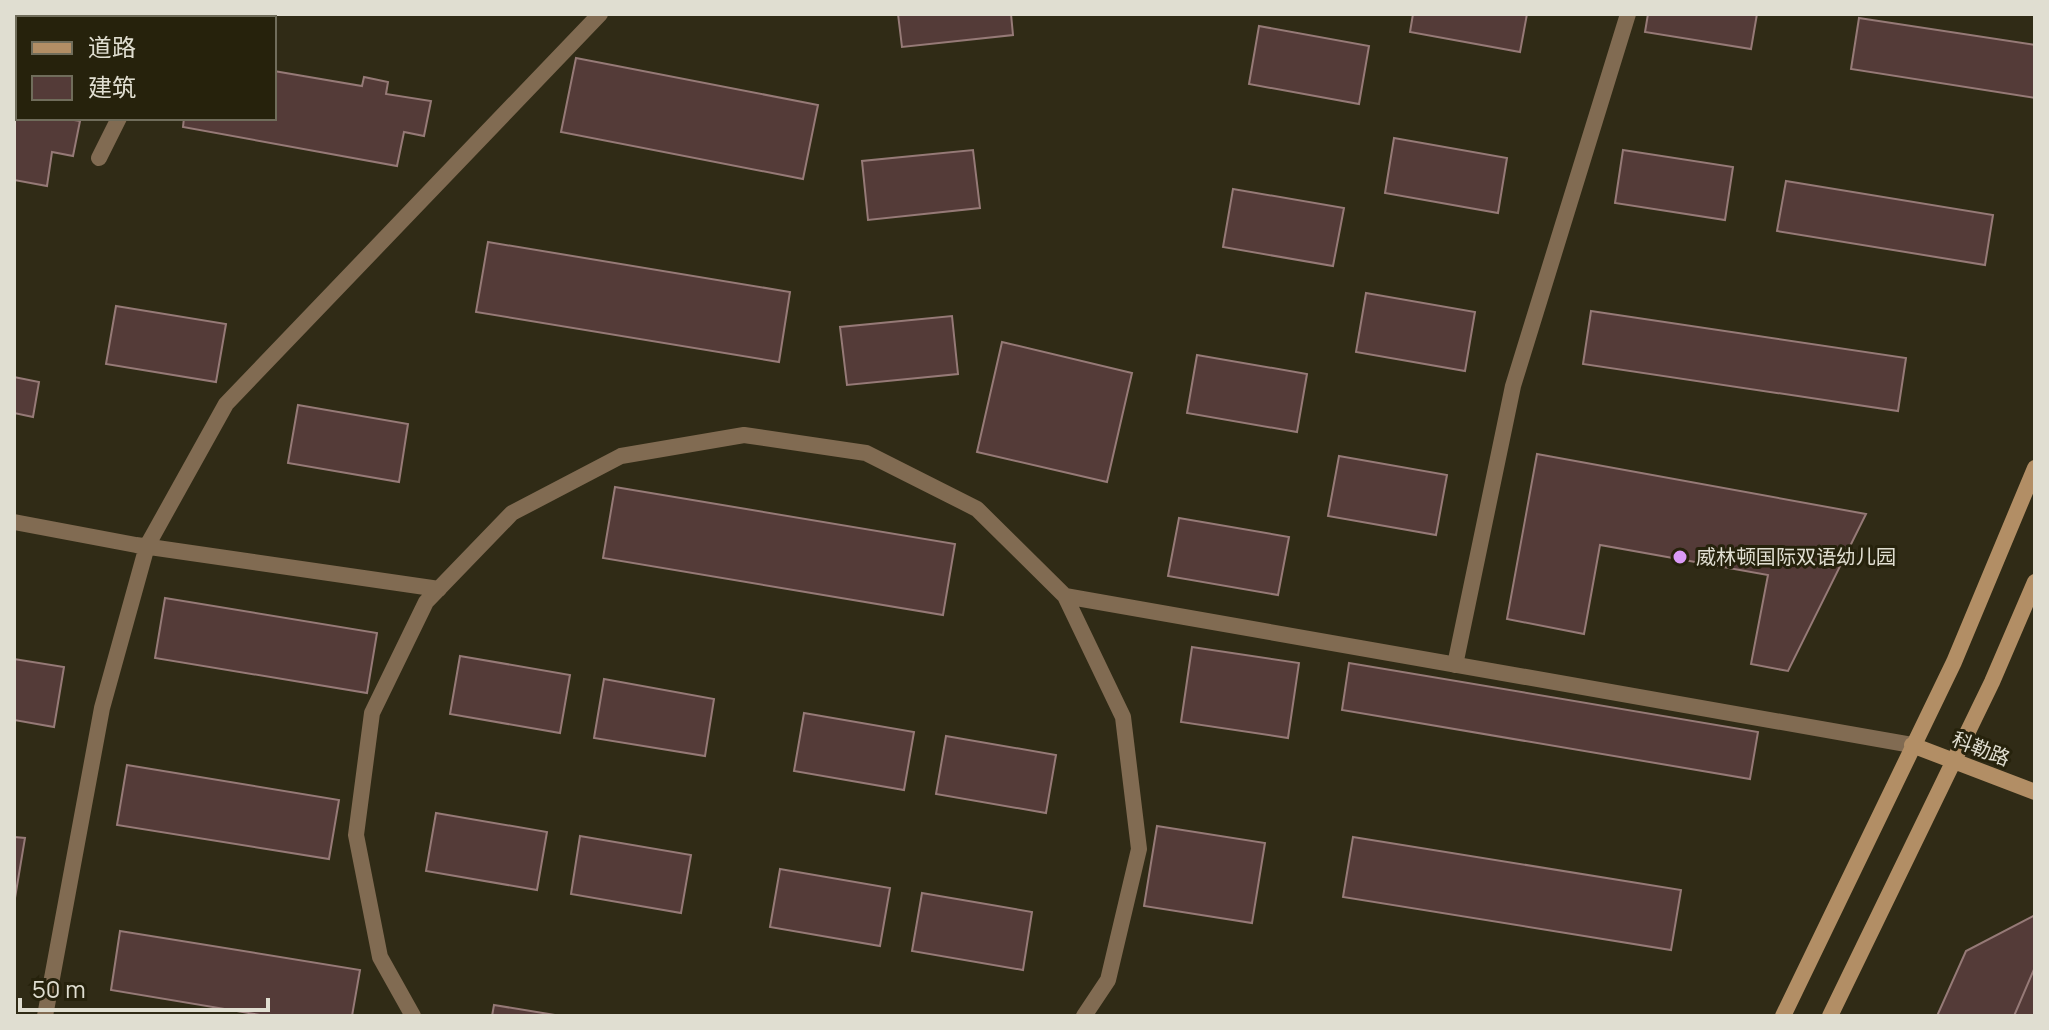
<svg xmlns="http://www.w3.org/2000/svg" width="2049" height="1030" font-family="Manrope,'Noto Sans SC',sans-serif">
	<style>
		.building { fill: #543b38; stroke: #967a77; stroke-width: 2 }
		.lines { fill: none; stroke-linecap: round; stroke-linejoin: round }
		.lane { stroke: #816b52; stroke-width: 16 }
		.secondary { stroke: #b28e65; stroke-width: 16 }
		.poi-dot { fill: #da9af6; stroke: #26220c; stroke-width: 3 }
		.labels { text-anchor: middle; stroke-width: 6; stroke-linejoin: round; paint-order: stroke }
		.poi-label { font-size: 20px; fill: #e0ded1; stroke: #26220c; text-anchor: start }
		.street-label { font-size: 20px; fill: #e0ded1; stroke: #26220c }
	</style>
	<rect width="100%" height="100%" fill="#302b16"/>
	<path class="building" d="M898,14H1011L1013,35L902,47Z
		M1413,14H1527L1520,52L1410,32Z
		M1648,14H1757L1751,49L1645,32Z
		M1859,18L2035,45V98L1851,69Z
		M1259,26L1369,46L1359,104L1249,84Z
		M576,58L818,105L803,179L561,132Z
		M274,71L362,86L364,77L388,82L386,94L431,101L424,136L404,132L397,166L183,127L184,118H274Z
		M14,98H18V118H62L80,121L73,156L52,152L47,186L14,180Z
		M1394,138L1507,158L1498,213L1385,193Z
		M973,150L980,208L868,220L862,161Z
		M1623,150L1733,167L1725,220L1615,203Z
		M1786,181L1993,215L1985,265L1777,231Z
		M1233,189L1344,208L1333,266L1223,247Z
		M488,242L790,292L779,362L476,312Z
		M1366,293L1475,312L1465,371L1356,352Z
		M116,306L226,324L216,382L106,364Z
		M1591,311L1906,358L1898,411L1583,364Z
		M952,316L958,374L847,385L840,327Z
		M1002,342L1132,373L1107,482L977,452Z
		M1197,355L1307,374L1297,432L1187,413Z
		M14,377L39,382L33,417L14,413Z
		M298,405L408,424L399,482L288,463Z
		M1537,454L1866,514L1788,671L1751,664L1768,575L1600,545L1584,634L1507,619Z
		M1339,456L1447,475L1436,535L1328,516Z
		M615,487L955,544L943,615L603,558Z
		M1179,518L1289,537L1278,595L1168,576Z
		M165,598L377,633L367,693L155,658Z
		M1192,647L1299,663L1288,738L1181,722Z
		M460,656L570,675L560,733L450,714Z
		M14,659L64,667L54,727L14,720Z
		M1349,663L1758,732L1750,779L1342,710Z
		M604,679L714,699L705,756L594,738Z
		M804,713L914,732L904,790L794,771Z
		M946,736L1056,755L1046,813L936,794Z
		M127,765L339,800L329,859L117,825Z
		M436,813L547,832L537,890L426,871Z
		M1157,826L1265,843L1252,923L1144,906Z
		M580,836L691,855L681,913L571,894Z
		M14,837L25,838L15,898H14Z
		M1353,837L1681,890L1671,950L1343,897Z
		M780,869L890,888L880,946L770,927Z
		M922,893L1032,912L1023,970L912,951Z
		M2035,915V967L2014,1016H1937L1966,951Z
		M120,931L360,970L352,1016H266L111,990Z
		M2035,967V1016H2014Z
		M494,1005L561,1016H492Z"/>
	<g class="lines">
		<path class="lane" d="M169,18L171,14
			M99,158L119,118
			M14,522L136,545L439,589
			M1065,596L1912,745
			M1455,665L1513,386L1628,14
			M45,1016L102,708L147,546L226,404L600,14
			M413,1016L380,957L356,835L372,713L426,602L512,513L621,456L744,435L866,453L977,509L1065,596L1123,717L1139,849L1108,980L1084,1016"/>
		<path class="secondary" d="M1912,745L2035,792
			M1783,1016L1954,662L2035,468
			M1830,1016L1992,682L2035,582"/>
	</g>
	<circle class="poi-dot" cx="1680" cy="557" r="8"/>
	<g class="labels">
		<g class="poi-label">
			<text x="1696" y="564">威林顿国际双语幼儿园</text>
		</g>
		<g class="street-label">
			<text transform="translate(1981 749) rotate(21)" y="7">科勒路</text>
		</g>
	</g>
	<rect width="2049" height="1030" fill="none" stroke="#e0ded1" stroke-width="32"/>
	<rect x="16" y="16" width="260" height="104" fill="#26220c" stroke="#706d5b" stroke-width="2"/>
	<rect x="32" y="42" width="40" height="12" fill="#b28e65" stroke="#706d5b" stroke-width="2"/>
	<text x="88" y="56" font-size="24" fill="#e0ded1">道路</text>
	<rect x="32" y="76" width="40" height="24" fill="#543b38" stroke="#706d5b" stroke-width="2"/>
	<text x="88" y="96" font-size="24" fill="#e0ded1">建筑</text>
	<path d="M20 998v12h248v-12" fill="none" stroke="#e0ded1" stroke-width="4"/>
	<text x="32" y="998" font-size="24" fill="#e0ded1" stroke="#26220c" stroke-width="6" paint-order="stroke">50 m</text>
</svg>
